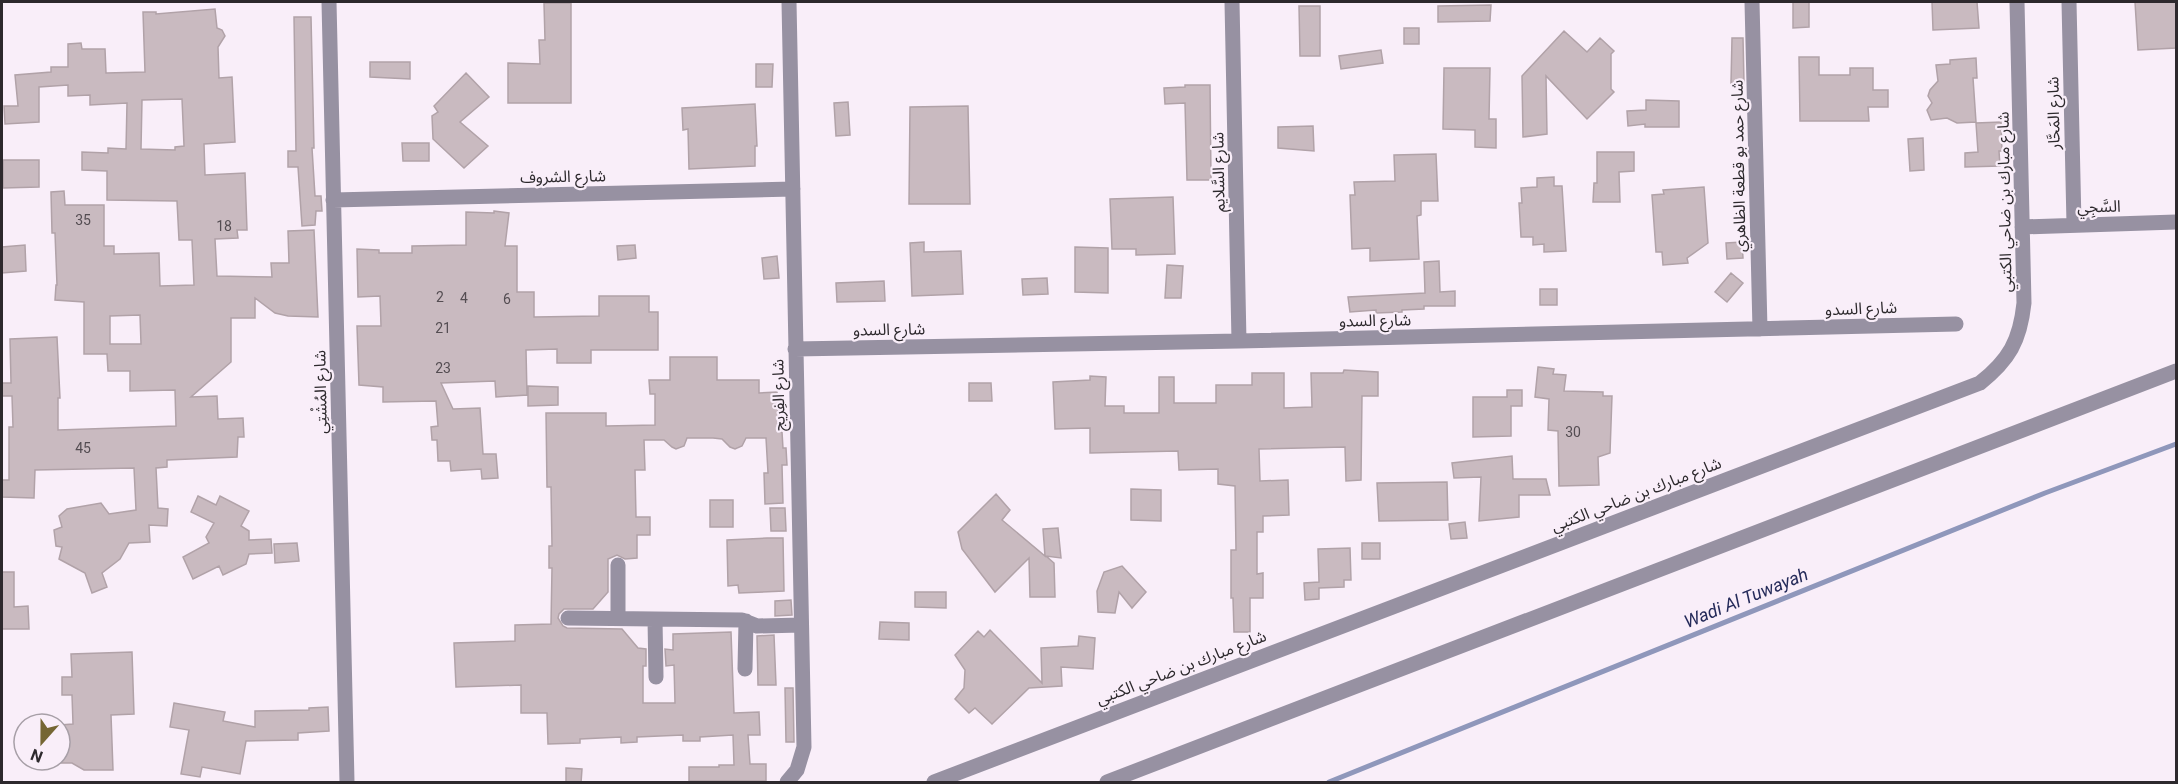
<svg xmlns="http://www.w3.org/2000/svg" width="2178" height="784" font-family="Roboto,'Noto Sans Arabic',sans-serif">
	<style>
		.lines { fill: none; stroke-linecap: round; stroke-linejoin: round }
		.stream { stroke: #8f97bb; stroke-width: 5 }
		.building { fill: #c9bac0; stroke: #b1a2a8; stroke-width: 1.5; fill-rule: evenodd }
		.minor { stroke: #9791a2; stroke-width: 15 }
		.labels { text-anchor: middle; stroke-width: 4.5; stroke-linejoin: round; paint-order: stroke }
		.number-label { font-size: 14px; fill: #544d52 }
		.street-label { font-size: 16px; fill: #2d292d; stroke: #f9eef9 }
		.water-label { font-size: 18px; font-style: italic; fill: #252b5a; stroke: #f9eef9 }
	</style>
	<rect width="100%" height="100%" fill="#f9eef9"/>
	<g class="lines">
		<path class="stream" d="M1329,782L2045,493L2176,444"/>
	</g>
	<path class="building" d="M1793,2H1809V27L1793,28Z
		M1932,2H1977L1979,28L1933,30Z
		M2135,2H2176V48L2138,50Z
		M544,3H571V103H508V63L540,64L539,40H545Z
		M1491,5L1490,21L1438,22V6Z
		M1299,6H1320V56H1300Z
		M215,9L217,28L222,30L225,36L218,47L219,78L232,77L235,142L204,144L205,175L245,173L247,230H237L238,238L215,239L217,276L272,277L271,263H289L288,231L314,230L318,317L288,316L275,313L255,298V318H231V362L191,397L217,396L218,419L243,418L244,437H238L237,457L167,460V467L156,468L158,508L168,509L167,526L149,525L150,542L129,543L120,559L102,573L107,587L92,593L85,573L59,559L62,547L56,546L54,530L62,527L59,516L67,509L101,503L109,514L136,510L134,468L35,470L34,498L2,497V480H9V427H13L12,396H2V383H11L10,339L57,337L60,398H58V430L176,426L175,390L130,391V371H108L107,354H84V302L55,300L56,285H57L55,233H52L51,192L64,191L65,205H104V246H114V254L159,253L160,286L194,285L192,240H179L177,201L107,200V171L82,170V152L108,153V148L126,149L127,103L90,105V95L68,96V85L39,87V122L5,124L4,106H18L15,75L51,72V67H68V44L81,43L82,49H105L106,73L145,72L143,12H156V14ZM182,99L184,146L175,147V150L141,149L142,100ZM140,315L141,344H110V316Z
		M294,17H311L314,148H312L315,196H321L322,211H316L315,225L302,226L298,167H288V151H296Z
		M1404,28H1419V44H1404Z
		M1564,31L1587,52L1600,38L1614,51L1611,54V89L1614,92L1587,119L1546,76L1547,134L1523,137L1522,76Z
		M1732,38H1743L1744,83H1731Z
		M1381,50L1383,63L1341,69L1339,56Z
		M1799,57H1819V75H1850V68H1873V90H1888V107H1868L1869,121H1800Z
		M1976,58L1977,78H1973L1976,122L1957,123L1947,118L1931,120L1927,110L1932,103L1928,96L1930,90L1938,81L1936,65L1950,64V60Z
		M370,62H410V79L370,77Z
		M756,64H773L772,87H756Z
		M1444,68H1490L1489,119H1496V148L1475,147V130L1443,129Z
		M466,73L489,97L460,122L488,146L464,168L433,139L432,116L438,112L434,106Z
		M1185,85H1210L1211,180H1187L1185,103L1165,104L1164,88L1185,87Z
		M1646,100L1679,101V127H1645V124L1628,126L1627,111L1646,110Z
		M848,102L850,135L836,136L834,103Z
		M755,104L757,146H755V166L689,169L688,129L683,130L682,108Z
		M968,106L970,204H909L910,107Z
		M2001,122L2002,151H1999L2000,166L1965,167V153L1978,152L1976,123Z
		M1313,126L1314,151L1278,148V127Z
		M1923,138L1924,170L1910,171L1908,139Z
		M402,143H429V161H403Z
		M1597,152H1634V171L1619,172L1620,202H1593L1594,183H1597Z
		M1436,154L1438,201H1421V215L1417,216L1419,259L1370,261V248L1352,249L1350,195H1355L1354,182L1395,181L1394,155Z
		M3,160H39V187L3,188Z
		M1554,177V186H1562L1566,251L1544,252V244L1533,245V237H1521L1519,203H1522L1521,188L1537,187V178Z
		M1704,187L1708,243L1687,258L1688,263L1663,265L1662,252H1656L1652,195L1664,194L1663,190Z
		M1173,197L1175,254L1136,255V249H1112L1110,199Z
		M494,211L509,213L505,246H517V292H534V317L599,316V296H649V312H658V350H591V363H557V349L526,350L527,395L496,397L495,381L441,383L453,409L480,408L483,454H496L498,478L482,479L481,469L451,471L450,461H438L437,440H432L431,427L438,426L436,401L383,402V387L359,385L357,326H381L380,296L358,297L357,249L379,250V253H412V246L466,245V212L494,213Z
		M924,242V252L961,251L963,294L912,296L910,243Z
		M1742,242L1743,258L1727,259L1726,243Z
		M25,245L26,271L2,273V247Z
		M635,245L636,258L618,260L617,246Z
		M1075,247L1108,248V293L1075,292Z
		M777,256L779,278L764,279L762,258Z
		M1439,261L1440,292L1455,291V306H1424V309L1402,310V312L1376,313V310L1350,312L1348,297L1425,293L1424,262Z
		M1167,265L1183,266L1181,298H1165Z
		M1731,273L1743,283L1727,302L1715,292Z
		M1047,278L1048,294L1023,295L1022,279Z
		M884,281L885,301L837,302L836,283Z
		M1540,289H1557V305H1540Z
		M670,357H717V380H759V393L777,392L779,432H782L783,448H786L787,465H782L783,503L765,504L764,473H768L766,438H746L742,446L735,449L730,447L722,439L713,438H687L684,446L676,449L672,447L664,440H644L645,470H635L636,517H650V535H637V558L625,559L617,555L608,559V592L593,609H564L559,614L558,618L563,626L567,628L622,629L638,648L646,649V666H643V703H675L674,665L666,666L665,649L673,650V634L731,632L734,713L759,712L760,735H748L750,764H766V781H689V767H719V765H734L733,735L700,737V741H683V735L637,737V742L621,743V737L580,739V743L548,744L547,713H521V685L456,687L454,643L515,641V625L551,624L552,568H549V546H552L551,487H547L546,413H606V426L655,425V394H650L649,380H670Z
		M1538,367L1554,369L1553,374L1566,375L1564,391L1603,392V396H1612L1610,453L1598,457L1599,485L1559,486L1558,431L1548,430L1549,399L1535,397Z
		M1344,370L1378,372V396H1362L1361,480L1346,481L1345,447L1259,449L1260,481L1288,480L1289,515L1263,516V532H1257V574L1263,573V598H1250V632H1234L1233,598H1231V550H1236L1235,486L1218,484V469L1179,470L1178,451L1090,453V428L1055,429L1053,382L1090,380V376L1106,377L1105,406H1124V413H1159V377H1174V403H1216V385H1252V373H1284V408L1312,407L1311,373H1343Z
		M969,383H991L992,401H969Z
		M528,386L558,387V405L528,406Z
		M1507,390H1522V406H1511V436L1473,437V397H1507Z
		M1512,456L1513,479H1546L1550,495H1519V517L1479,521L1481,477L1454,478L1452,463Z
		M1447,482L1448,520L1379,521L1377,483Z
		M1131,489L1161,490V521L1131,520Z
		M996,494L1010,510L1002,520L1045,556L1043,529L1058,528L1061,558L1046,556L1054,563L1055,597H1030L1029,558L995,592L962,549L958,532Z
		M198,496L216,505L220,496L249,511L241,526L249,531V540L271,539L272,553L249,554L246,564L223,575L219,566L193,579L183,557L209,543L206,537L214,523L191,512Z
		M710,500H733V527H710Z
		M770,508H785L786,531H771Z
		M1465,522L1467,538L1451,539L1449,524Z
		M767,538H783L784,591L739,593L738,585L728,586L727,540Z
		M297,543L299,561L275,563L274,544Z
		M1362,543H1380V559H1362Z
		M1350,548L1351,580H1344V587L1319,588V599L1305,600L1304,583L1319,582L1318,549Z
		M1122,566L1146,592L1132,608L1119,592L1115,613L1098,612L1097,591L1104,572Z
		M2,572H14V607L28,606L29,629H2Z
		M915,592H946V608L915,607Z
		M791,600L792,615L775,616V601Z
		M880,622L909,623V640L879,639Z
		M990,630L1042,683L1041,648L1078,646L1079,636L1095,638L1093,669L1061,667L1062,686L1029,688L992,724L975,708L969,713L955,699L964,688L965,670L955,655L978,631L984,637Z
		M774,635L776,685H758L757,636Z
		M132,652L134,714L111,715L113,770H84L72,763H60V725L73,724L72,695H62V677H72L71,654Z
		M785,688H793L794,742H786Z
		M174,703L225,712L223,721L255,727V711L309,710V708L328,707L329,731L298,733V740L246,741L240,774L202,767L200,777L181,774L189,730L170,727Z
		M566,768L582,769L581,783H566Z"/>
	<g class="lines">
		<path class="minor" d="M329,2L347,782
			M1232,2L1239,341
			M1752,2L1760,329
			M2069,2L2074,224
			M333,200L793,189
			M2022,227L2176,222
			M795,349L1239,341L1956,324
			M618,565V618
			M568,618L742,620L757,626L801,625
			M655,619L656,677
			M745,669L746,621
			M787,782L797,770L804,747L789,2
			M934,782L1980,383C2009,360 2020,341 2024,303L2017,2
			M1107,782L2176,371"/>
	</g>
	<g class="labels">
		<g class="number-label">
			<text x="83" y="225">35</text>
			<text x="224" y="231">18</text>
			<text x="440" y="302">2</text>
			<text x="464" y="303">4</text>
			<text x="507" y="304">6</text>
			<text x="443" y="333">21</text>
			<text x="443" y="373">23</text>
			<text x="1573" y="437">30</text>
			<text x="83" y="453">45</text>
		</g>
		<g class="street-label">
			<text transform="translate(2053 113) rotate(-91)" y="6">شارع المَحَّار</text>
			<text transform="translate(1738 166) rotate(-91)" y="6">شارع حمد بو قطعة الظاهري</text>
			<text transform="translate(1218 172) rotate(-91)" y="6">شارع السَّلايم</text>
			<text transform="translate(563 176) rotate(-1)" y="6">شارع الشروف</text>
			<text transform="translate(2004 202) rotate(-91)" y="6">شارع مبارك بن ضاحي الكتبي</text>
			<text transform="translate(2099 206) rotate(-1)" y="6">السَّجِي</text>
			<text transform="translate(1861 308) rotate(-2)" y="6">شارع السدو</text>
			<text transform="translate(1375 320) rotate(-1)" y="6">شارع السدو</text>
			<text transform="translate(889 329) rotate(-1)" y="6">شارع السدو</text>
			<text transform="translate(320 392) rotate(-91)" y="6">شارع المُشْتِي</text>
			<text transform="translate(778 395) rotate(-91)" y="6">شارع الفِريج</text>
			<text transform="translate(1636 494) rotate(-21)" y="6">شارع مبارك بن ضاحي الكتبي</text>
			<text transform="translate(1181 667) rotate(-21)" y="6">شارع مبارك بن ضاحي الكتبي</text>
		</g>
		<g class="water-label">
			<text transform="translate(1746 598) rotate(-22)" y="6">Wadi Al Tuwayah</text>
		</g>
	</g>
	<rect width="2178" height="784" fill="none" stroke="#2d292d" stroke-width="6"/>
	<g transform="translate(42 742) rotate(201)"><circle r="28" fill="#f9eef9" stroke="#a79fa7" stroke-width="1.5"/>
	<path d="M0-4.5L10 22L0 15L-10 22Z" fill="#756633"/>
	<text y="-9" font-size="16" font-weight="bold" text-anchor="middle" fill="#2d292d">N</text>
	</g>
</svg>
